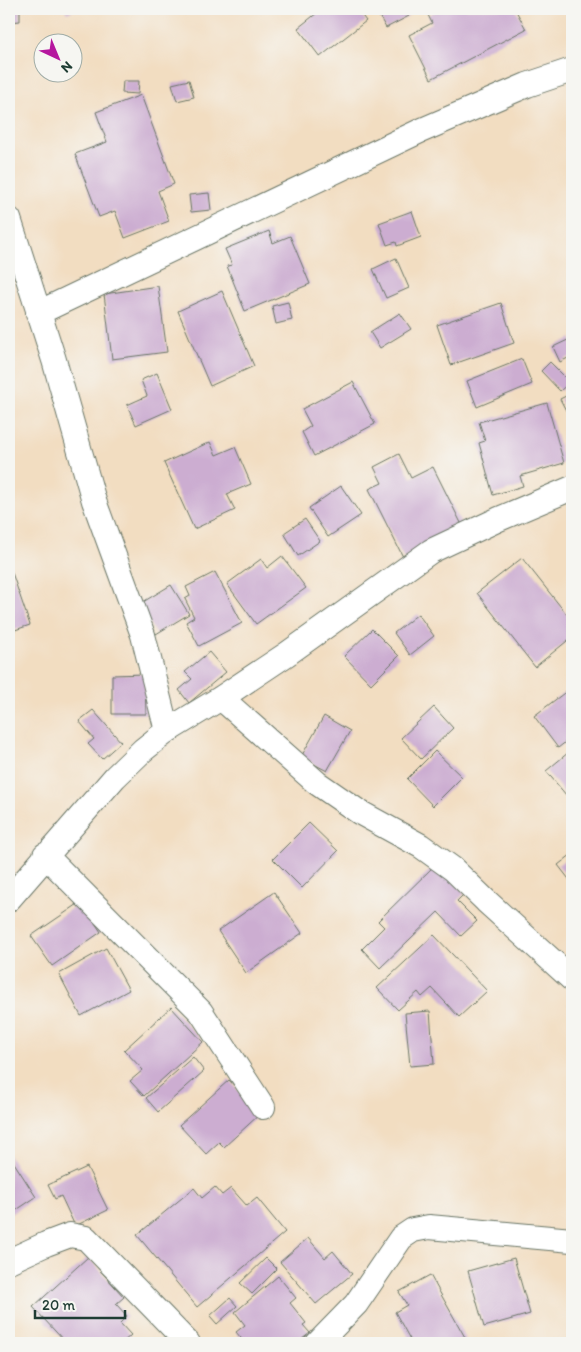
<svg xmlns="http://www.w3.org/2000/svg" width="581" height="1352" font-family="Itim,sans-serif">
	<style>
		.building { fill: #ccadd1 }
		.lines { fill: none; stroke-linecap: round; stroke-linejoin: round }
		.minor-casing { stroke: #697565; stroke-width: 26 }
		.minor { stroke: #fff; stroke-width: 24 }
	</style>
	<rect width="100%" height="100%" fill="#f6f6f2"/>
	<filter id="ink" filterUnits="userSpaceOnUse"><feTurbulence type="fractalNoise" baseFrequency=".02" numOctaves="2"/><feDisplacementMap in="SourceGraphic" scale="10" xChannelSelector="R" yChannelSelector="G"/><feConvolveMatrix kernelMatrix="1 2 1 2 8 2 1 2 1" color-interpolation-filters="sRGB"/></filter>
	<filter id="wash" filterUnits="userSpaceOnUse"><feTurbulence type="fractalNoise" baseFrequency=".0096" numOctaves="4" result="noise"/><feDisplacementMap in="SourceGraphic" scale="20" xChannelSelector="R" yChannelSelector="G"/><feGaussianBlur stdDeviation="1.12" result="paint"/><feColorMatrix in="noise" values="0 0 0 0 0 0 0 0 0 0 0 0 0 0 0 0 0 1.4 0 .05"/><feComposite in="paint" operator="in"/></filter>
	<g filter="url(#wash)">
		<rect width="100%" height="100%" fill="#f2ddc1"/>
		<g id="blocks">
			<path class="building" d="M9,9H20V21L9,22Z
				M65,9H77L67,13Z
				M322,9H357L366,21L320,57L298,28Z
				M375,9H405L409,16L386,28Z
				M441,9H515L526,29L431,79L409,35L432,23L428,15Z
				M189,80L194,97L177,101L172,84Z
				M123,81H139L138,94L122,93Z
				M141,95L174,184L158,191L169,221L125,238L115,211L99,217L75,154L107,142L96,112Z
				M209,193L211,210L191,212L189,195Z
				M412,211L421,237L397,246L396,242L387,245L379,223Z
				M269,231L273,243L290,236L310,284L245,311L227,266L232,265L225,249Z
				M396,258L409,288L386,298L373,269Z
				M158,286L167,352L112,359L104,294Z
				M222,291L254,366L210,386L178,311Z
				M288,302L292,320L276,324L272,306Z
				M501,303L514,343L451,365L437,325Z
				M400,313L411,329L380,348L370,332Z
				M572,338V356L560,362L553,347Z
				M522,359L532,384L477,407L467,381Z
				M550,362L570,382L560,391L541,371Z
				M157,373L172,409L136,425L127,405L147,396L141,380Z
				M353,382L375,424L314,456L302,432L311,426L302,409Z
				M572,393V422L560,399Z
				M547,403L564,463L520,476L523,486L493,495L479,443L485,441L479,422Z
				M210,442L216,455L235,447L251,484L227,494L235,510L194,529L164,463Z
				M399,454L411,478L433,467L464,529L404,559L369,489L382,483L374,467Z
				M341,486L361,515L328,537L309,508Z
				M305,519L320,541L298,556L284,533Z
				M282,556L306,588L256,624L227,584L261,559L267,568Z
				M522,558L572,621V637L535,667L477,593Z
				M9,564L30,625L9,632Z
				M215,572L242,623L199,646L186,622L194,617L185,599L190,596L186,587Z
				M171,585L189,614L156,634L138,605Z
				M418,614L434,636L410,655L394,633Z
				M372,629L399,656L371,684L344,656Z
				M209,652L226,672L189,703L179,690L192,679L185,672Z
				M145,674L146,714H112V675Z
				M572,687V737L558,748L534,716Z
				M434,707L453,728L421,759L401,738Z
				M93,710L121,742L102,759L88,744L94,739L79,721Z
				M324,716L350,731L327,771L301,757Z
				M435,751L462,777L433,806L407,779Z
				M569,752L572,756V802L546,771Z
				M309,823L338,851L302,888L273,859Z
				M572,854V883L558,865Z
				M436,864L465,893L457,901L477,921L461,936L438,912L380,968L362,949L384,927L378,921Z
				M274,892L302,933L246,973L218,931Z
				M81,902L101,932L52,966L31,936Z
				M434,935L487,991L459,1017L432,988L422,997L418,992L398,1010L377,988Z
				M106,948L129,990L81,1016L59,974Z
				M171,1007L203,1042L144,1096L130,1081L143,1070L124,1050Z
				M430,1011L434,1064L410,1066L405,1013Z
				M193,1057L204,1071L158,1112L146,1098Z
				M229,1080L260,1114L224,1147L219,1142L206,1154L179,1125Z
				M9,1155L36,1197L9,1215Z
				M87,1167L108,1210L75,1226L61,1196L55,1199L48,1185Z
				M215,1187L222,1195L231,1188L247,1206L257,1198L285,1232L197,1307L137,1235L194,1188L202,1198Z
				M308,1238L325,1258L333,1251L352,1274L316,1304L280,1262Z
				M88,1257L124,1297L116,1304L127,1316L120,1323L131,1335L122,1343H66L33,1307Z
				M266,1258L277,1269L252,1294L240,1283Z
				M514,1258L530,1314L484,1327L468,1271Z
				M430,1275L466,1339L458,1343H423L421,1341L417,1343H412L395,1312L407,1305L399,1292Z
				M278,1276L296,1298L290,1303L306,1323L303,1325L310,1333L297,1343H245L236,1332L245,1325L235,1312Z
				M230,1298L237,1306L217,1324L210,1316Z"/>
		</g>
	</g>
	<g filter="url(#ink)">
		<use href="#blocks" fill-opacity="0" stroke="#697565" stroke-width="1"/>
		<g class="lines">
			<g class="minor-casing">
				<path id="minor" d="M9,219L54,360L94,501L143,635L167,731
					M38,313L420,131L527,85L572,70
					M221,698L317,783L359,812L421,846L453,869L486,901L572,979
					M45,855L201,1012L263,1107
					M9,899L115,777L143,750L167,731L221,698L287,654L431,551L499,519L572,488
					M9,1261L46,1244L70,1235L86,1238L188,1343
					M318,1343L356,1304L401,1238L413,1230L429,1227L572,1240"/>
			</g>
			<use href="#minor" class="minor"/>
		</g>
	</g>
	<rect width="581" height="1352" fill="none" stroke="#f6f6f2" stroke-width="30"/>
	<g transform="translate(58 58) rotate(136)"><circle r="24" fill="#f6f6f2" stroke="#a0aca6"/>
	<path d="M0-4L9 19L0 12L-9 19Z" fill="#b5179e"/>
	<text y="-8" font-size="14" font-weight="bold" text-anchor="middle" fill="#1f3d34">N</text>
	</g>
	<path d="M35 1310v8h90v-8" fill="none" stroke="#1f3d34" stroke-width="2.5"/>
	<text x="42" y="1310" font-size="15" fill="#1f3d34" stroke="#f6f6f2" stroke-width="4" paint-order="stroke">20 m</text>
</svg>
